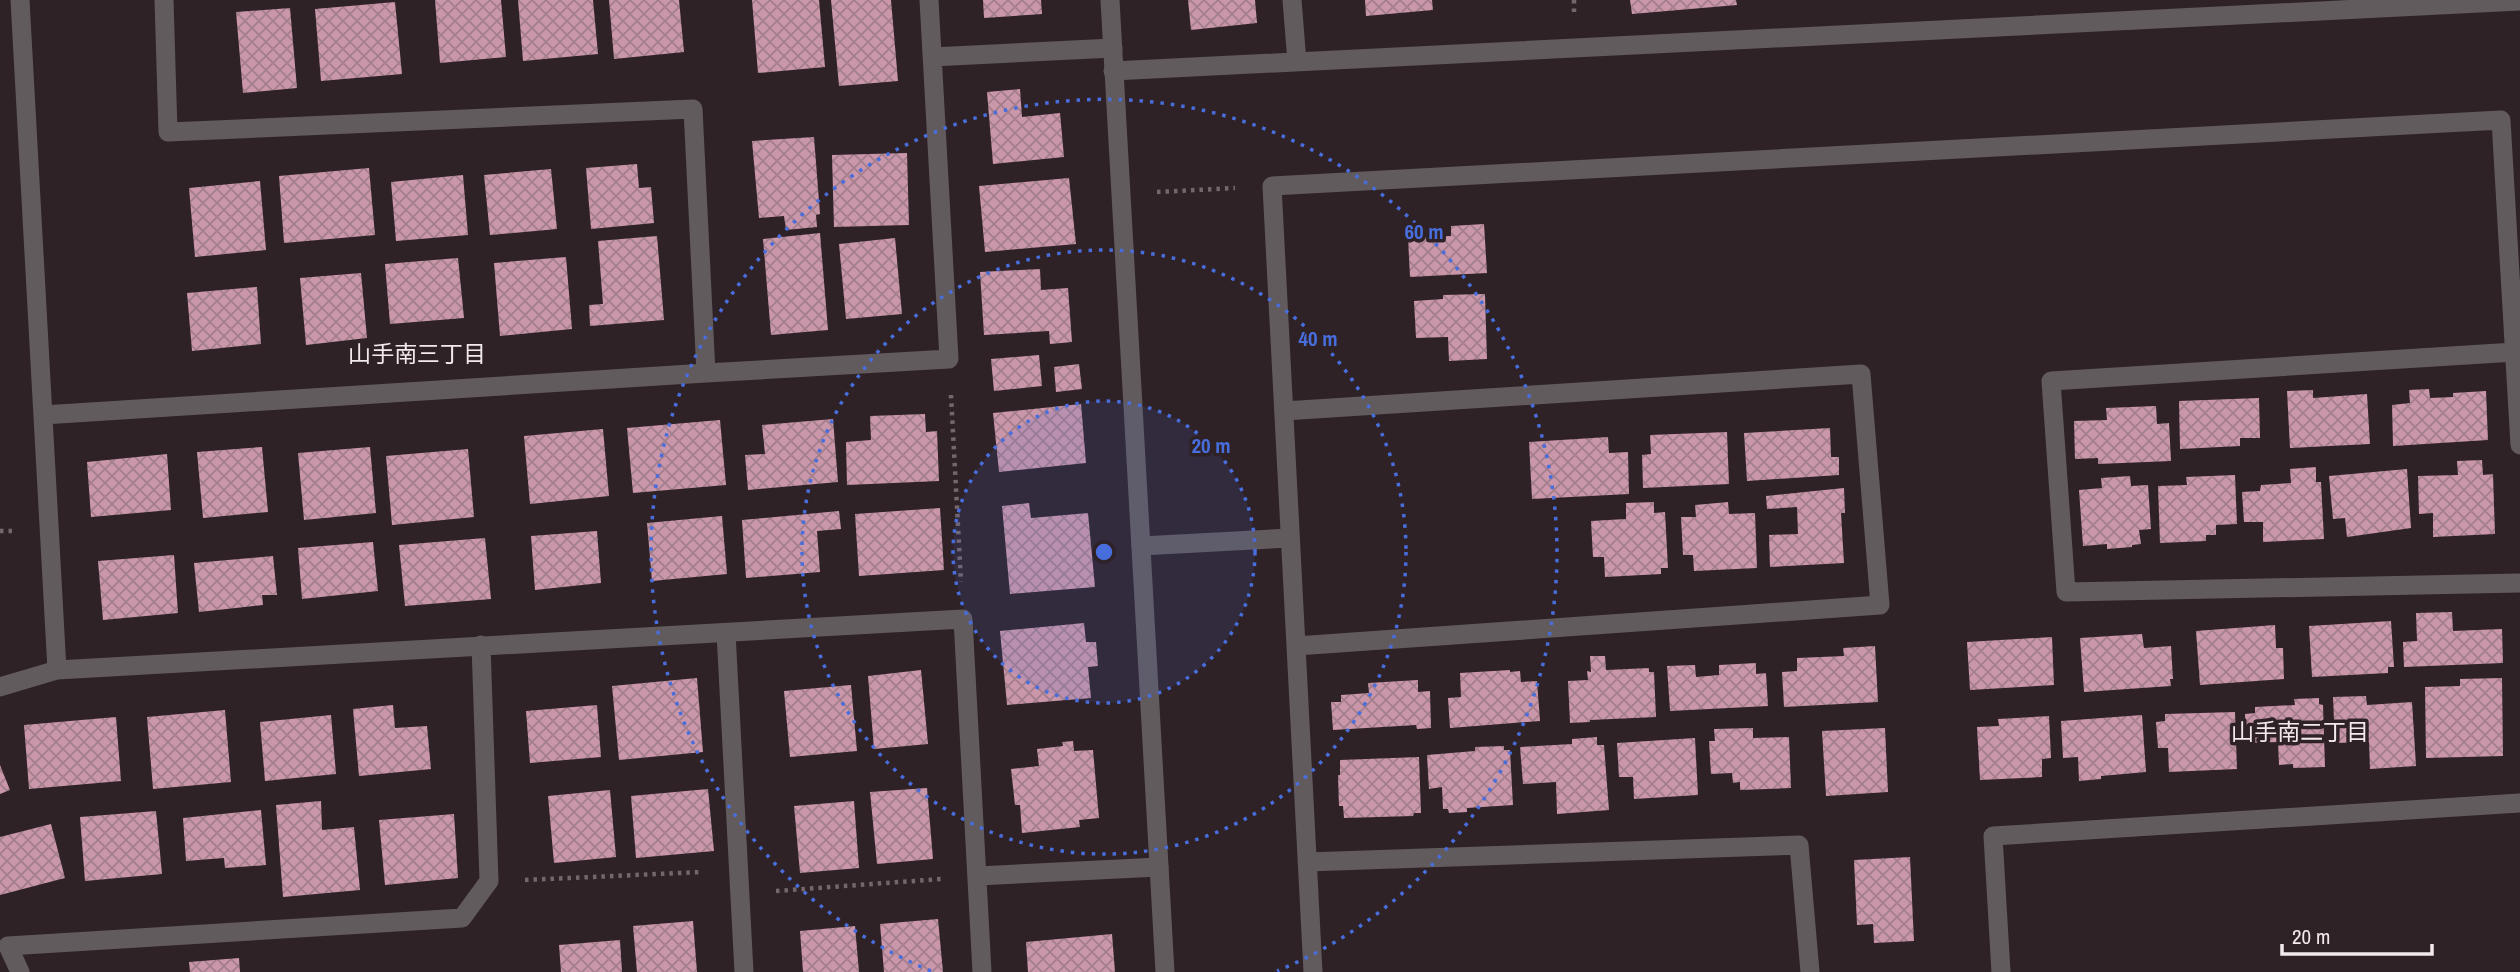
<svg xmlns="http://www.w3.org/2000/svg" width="2520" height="972" font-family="'Archivo Narrow','Noto Sans JP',sans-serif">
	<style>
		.building { fill: url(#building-cross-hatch) }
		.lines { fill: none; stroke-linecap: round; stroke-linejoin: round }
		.path { stroke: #73676c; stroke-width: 4.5; stroke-dasharray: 3.5 5; stroke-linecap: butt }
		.minor { stroke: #625b5d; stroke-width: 19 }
		.tertiary { stroke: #625b5d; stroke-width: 19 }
		.ring { fill: none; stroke: #486ddc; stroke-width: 3.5; stroke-dasharray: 3.5 7 }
		.labels { text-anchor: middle; stroke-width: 7; stroke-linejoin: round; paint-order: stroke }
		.neighbourhood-label { font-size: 23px; fill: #f2e9ec; stroke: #2f2227 }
		.centre { fill: #486ddc; stroke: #2f2227; stroke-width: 3.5 }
		.ring-label { font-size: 21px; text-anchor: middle; font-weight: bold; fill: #486ddc; stroke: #2f2227; stroke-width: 7; stroke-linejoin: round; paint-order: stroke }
	</style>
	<defs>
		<pattern id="building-cross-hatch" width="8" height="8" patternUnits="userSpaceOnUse" patternTransform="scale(1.75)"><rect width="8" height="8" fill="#c996aa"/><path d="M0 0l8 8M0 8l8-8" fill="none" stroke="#a37e8c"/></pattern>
	</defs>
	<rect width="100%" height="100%" fill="#2f2227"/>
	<path class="building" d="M435,0H501L506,57L440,63Z
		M518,0H593L598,54L523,61Z
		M609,0H679L684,52L614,59Z
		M752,0H819L825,67L758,73Z
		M831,0H891L898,81L839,86Z
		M983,0H1041L1042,14L984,18Z
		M1188,0H1255L1257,23L1191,30Z
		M1365,0H1432L1433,10L1366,16Z
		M1630,0H1736L1737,5L1632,14Z
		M395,2L402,74L321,81L315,9Z
		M290,8L297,88L243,93L236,12Z
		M1020,89L1022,117L1060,113L1064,157L993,164L987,92Z
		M814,137L820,214L816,215L817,227L786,230L784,216L759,218L752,141Z
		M907,153L909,225L834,227L832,155Z
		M637,164L639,188L651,187L654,223L591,229L586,168Z
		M369,168L375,235L284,243L279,176Z
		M551,169L557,229L490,235L484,175Z
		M463,175L468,235L396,241L391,182Z
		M1069,178L1076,244L985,252L979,186Z
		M260,181L266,250L195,257L189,188Z
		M1484,224L1487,273L1410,277L1408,238L1451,236V226Z
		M820,233L828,330L771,335L763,239Z
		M657,236L664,320L590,326L589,305L603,304L598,241Z
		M895,238L902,314L846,319L839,244Z
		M566,257L572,329L500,336L494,263Z
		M458,258L464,318L390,324L385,264Z
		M1040,269L1041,290L1068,288L1072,342L1050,344L1049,331L984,335L980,272Z
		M361,273L367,338L306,345L300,278Z
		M257,287L261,344L192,351L187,293Z
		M1485,294L1487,359L1449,361L1448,337L1416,338L1414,301L1443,299V295Z
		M1039,355L1042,386L994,391L991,359Z
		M1079,364L1082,389L1056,392L1054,367Z
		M2429,389L2430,398L2453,397V393L2486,391L2488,440L2393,446L2392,405L2410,403L2409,390Z
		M2313,390V398L2367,394L2370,444L2290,448L2287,391Z
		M2259,398L2260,438H2240V446L2180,449L2179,401Z
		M1081,404L1086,463L999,472L993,413Z
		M2156,406L2157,424L2169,423L2171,461L2098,464V458L2075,459L2074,421L2107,420L2106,408Z
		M925,414L926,432L937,431L939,481L847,485L846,442L871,440L870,416Z
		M833,419L838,482L748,490L745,455L765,454L762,425Z
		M720,420L726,485L633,493L627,428Z
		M1830,428L1831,457H1839V475L1747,481L1744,433Z
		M603,429L609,496L530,504L524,436Z
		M1727,432L1729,484L1643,488L1642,455L1651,454L1650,435Z
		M1608,437L1609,453L1628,452L1629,494L1532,499L1529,442Z
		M262,447L268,512L203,518L197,452Z
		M370,447L376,513L304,520L298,453Z
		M468,449L474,517L392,525L386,456Z
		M167,454L171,510L91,517L87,462Z
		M2482,460L2483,475L2493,474L2495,534L2433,537V513L2419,514L2418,476L2458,475L2457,461Z
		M2316,467V482H2321L2324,539L2263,542V522H2244L2242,492L2260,491L2261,485L2291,483L2290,469Z
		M2407,469L2411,528L2347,537L2345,518L2333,519L2329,476Z
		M2235,475L2237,524L2216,525V535H2206V541L2160,543L2158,486L2187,485L2186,477Z
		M2130,476L2131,486L2148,485L2151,529L2139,530L2141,544L2132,545V547L2107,549V544L2083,546L2079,490L2102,488L2101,478Z
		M1844,488L1845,513H1841L1844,563L1770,567L1769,535L1798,534L1797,507L1767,509L1766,496Z
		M1654,502V513L1665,512L1668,568H1661V574L1605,577L1604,557H1593L1591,521L1626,519V503Z
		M1728,502L1729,514L1755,513L1757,568L1694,571L1693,555H1683L1681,517H1696L1695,505Z
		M1029,503L1031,518L1088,513L1095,587L1010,594L1002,506Z
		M940,508L944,570L859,576L855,514Z
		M839,511L841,529L817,531L820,572L746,578L742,520Z
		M722,516L727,574L652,581L647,523Z
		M597,531L601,583L535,590L531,536Z
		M485,538L491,599L405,606L399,545Z
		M373,542L378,591L302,599L298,548Z
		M174,555L178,613L103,620L98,561Z
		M273,556L277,595H262L263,605L199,612L194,563Z
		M2452,612L2453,631L2502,629L2503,663L2404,667L2403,642L2417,641L2416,613Z
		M2391,621L2394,667H2388V673L2312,677L2309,626Z
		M1084,623L1086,642H1096L1098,666L1088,667L1091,698L1007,705L1000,631Z
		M2275,625L2276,648H2283L2284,679L2200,685L2196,631Z
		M2142,634L2144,648L2171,646L2173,679H2170L2171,686L2084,692L2080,638Z
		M2052,637L2054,685L1970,690L1967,642Z
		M1875,646L1878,702L1784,707L1782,672L1797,671V658L1844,656L1843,648Z
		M1590,656H1605L1606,670L1649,668V672H1654L1656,717L1590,720V722L1570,723L1568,681L1588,680L1587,671L1591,672Z
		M1756,663V674L1766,673L1768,706L1670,711L1667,666L1695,665L1696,677L1719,675V665Z
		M921,670L928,744L874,749L868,676Z
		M1510,670V672L1520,671L1521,682L1537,681L1540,721L1450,728L1448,698L1461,697L1460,673Z
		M697,678L703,752L619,760L612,686Z
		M2502,678L2503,756L2426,758L2425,687L2460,686V679Z
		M1418,680V692L1430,691L1431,728L1417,729L1416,725L1333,730L1331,702H1341V695L1369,693L1368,683Z
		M851,685L857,751L790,757L784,691Z
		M2366,696L2367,705L2412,702L2416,766L2370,769L2369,742L2335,743L2333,697Z
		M2319,698V704L2323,705L2325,767L2293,768V764L2279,765L2278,742L2246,743L2245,714L2255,713V707L2295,705L2294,699Z
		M393,705L395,728L427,726L431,769L359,776L353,709Z
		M597,705L601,757L530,763L526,711Z
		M225,710L231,782L153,789L147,717Z
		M2235,712L2237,769L2169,772L2168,748H2158L2156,722L2165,721V714Z
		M331,715L336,774L265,781L260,722Z
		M2142,715L2146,772L2101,776V779L2079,781L2078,757L2063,758L2061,721Z
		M2049,716L2051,758L2042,759V777L1980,780L1977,727L1999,726L1998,719Z
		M116,717L121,781L29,789L24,725Z
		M1753,728V738L1789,737L1791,788L1740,790V782L1733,783L1732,773L1711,774L1709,741H1715L1714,729Z
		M1885,728L1888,792L1826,796L1822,731Z
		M1597,737V745H1604L1609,810L1557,814L1556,782L1523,784L1520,747L1572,744V739Z
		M1695,738L1698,795L1634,799L1633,777H1619L1617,743Z
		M1073,741L1074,751L1093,750L1099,818L1079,820L1080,827L1022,833L1020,805H1015L1011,769L1039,766L1037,749L1063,746L1062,742Z
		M1504,746V750H1510L1513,805L1467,808V812L1449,813L1448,809H1443L1442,787L1429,789L1427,755L1475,751V747Z
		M1419,757L1421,813H1414L1413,816L1344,818L1343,806H1339L1338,775H1340V760Z
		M0,765L10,790L0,794Z
		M927,788L933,859L877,864L870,792Z
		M708,789L714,851L636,858L631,796Z
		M610,790L616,857L554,863L548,796Z
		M321,801L322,830L354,827L360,890L283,897L276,805Z
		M854,801L859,868L800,873L794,806Z
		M261,810L266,865L225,868L224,858L186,861L183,818Z
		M156,811L162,874L85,881L80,817Z
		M454,814L458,878L385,885L379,820Z
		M51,824L65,878L0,895V837Z
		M1910,857L1914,941L1874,943L1873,924L1857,925L1854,860Z
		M938,919L943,972H884L880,924Z
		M693,921L697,972H637L633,926Z
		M855,926L859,972H803L800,931Z
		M1112,934L1115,972H1028L1026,942Z
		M620,940L622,972H561L559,945Z
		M239,958L240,972H190L189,962Z"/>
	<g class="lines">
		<path class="path" d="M1574,0V13
			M1157,192L1235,188
			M951,395L961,582
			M0,531H13
			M525,880L702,872
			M776,891L941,879"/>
		<path class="minor" d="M20,0L57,670
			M164,0L168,132L693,109L706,373
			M1292,0L1297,62
			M932,57L1113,48
			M1113,71L2520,1
			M2515,352L2051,381L2066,592L2520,583
			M1284,411L1861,374L1880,605L1296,646
			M43,415L706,373L949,359L929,0
			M1141,546L1290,538
			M726,633L744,972
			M0,687L57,670L963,619L982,972
			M1307,862L1799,845L1810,972
			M977,876L1159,867
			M20,972L8,946L462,918L489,881L481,645
			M1313,972L1272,186L2501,120L2520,445
			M2001,972L1993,836L2520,803"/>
		<path class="tertiary" d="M1110,0L1165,972"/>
	</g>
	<circle cx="1104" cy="552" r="151" fill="#486ddc" fill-opacity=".12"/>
	<g class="ring">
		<circle cx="1104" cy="552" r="151"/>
		<circle cx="1104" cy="552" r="302"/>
		<path d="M931 971A453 453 0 1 1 1277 971"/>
	</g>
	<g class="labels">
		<g class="neighbourhood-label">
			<text x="417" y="362">山手南三丁目</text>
			<text x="2300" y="740">山手南二丁目</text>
		</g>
	</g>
	<circle cx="1104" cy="552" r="10" class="centre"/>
	<g class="ring-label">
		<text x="1424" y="239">60 m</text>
		<text x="1318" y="346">40 m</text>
		<text x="1211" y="453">20 m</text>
	</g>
	<path d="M2282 944v10h150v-10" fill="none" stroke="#f2e9ec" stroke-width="3.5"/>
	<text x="2292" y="944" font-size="21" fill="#f2e9ec" stroke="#2f2227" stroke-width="5" paint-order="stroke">20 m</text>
</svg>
